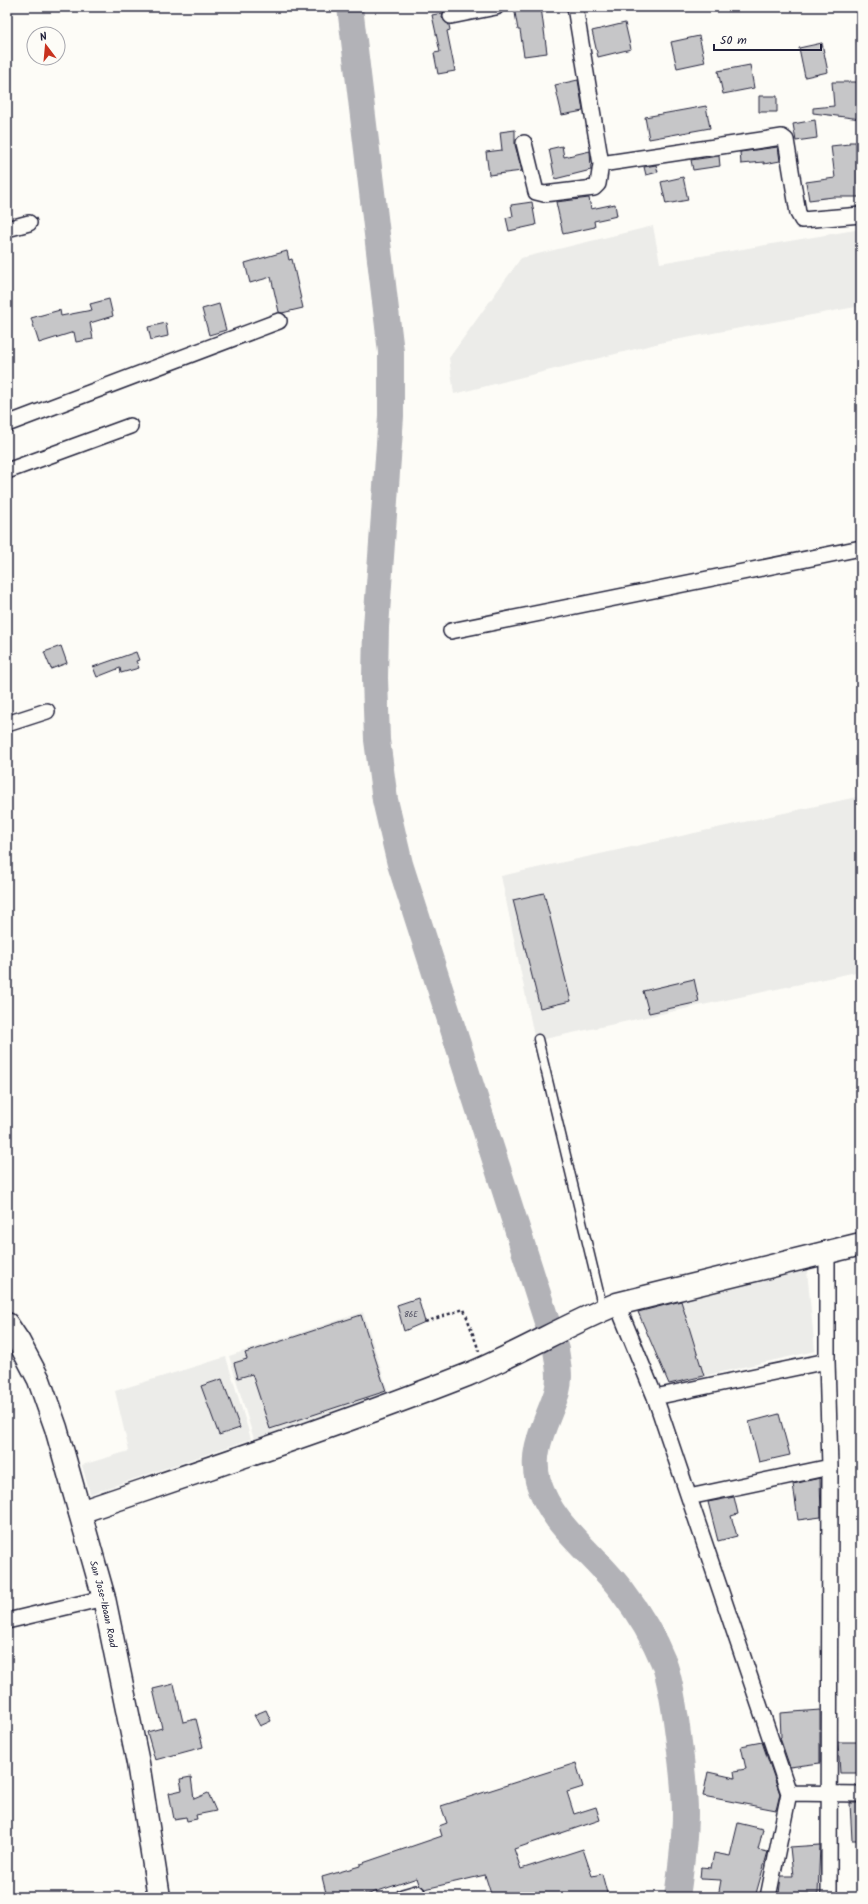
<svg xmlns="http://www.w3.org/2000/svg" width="868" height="1904" font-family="Kalam,sans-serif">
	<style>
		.built { fill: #ecece9 }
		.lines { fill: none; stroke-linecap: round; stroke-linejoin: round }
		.river { stroke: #b2b2b7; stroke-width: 26 }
		.building { fill: #c6c6c8; stroke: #22223b }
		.lane-casing { stroke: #22223b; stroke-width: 11 }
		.street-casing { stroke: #22223b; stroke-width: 18 }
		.secondary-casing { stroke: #22223b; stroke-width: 25 }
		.path { stroke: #22223b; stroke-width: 2.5; stroke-dasharray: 3 3; stroke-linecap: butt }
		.lane { stroke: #fdfcf7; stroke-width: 8 }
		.street { stroke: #fdfcf7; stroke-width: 15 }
		.secondary { stroke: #fdfcf7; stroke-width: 22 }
		.labels { text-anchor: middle; stroke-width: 4; stroke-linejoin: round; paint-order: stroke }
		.number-label { font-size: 8px; fill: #4b4b5e }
		.street-label { font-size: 10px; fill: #22223b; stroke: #fdfcf7 }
	</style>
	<rect width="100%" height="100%" fill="#fdfcf7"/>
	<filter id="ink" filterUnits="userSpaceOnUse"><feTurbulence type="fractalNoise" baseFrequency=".025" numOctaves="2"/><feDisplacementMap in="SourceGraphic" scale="8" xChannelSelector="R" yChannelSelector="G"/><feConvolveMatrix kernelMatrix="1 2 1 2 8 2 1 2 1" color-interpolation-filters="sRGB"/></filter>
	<g filter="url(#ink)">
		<path class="built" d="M653,226L660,263L861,229V306L664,342L454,394L449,358L521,258Z
			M861,796V971L535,1041L501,876Z
			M807,1270L815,1351L704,1376L681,1300Z
			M363,1312L389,1394L254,1439L229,1356Z
			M226,1357L251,1439L90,1494L82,1465L129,1451L115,1391Z"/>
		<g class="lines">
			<path class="river" d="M350,7L391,352V416L376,627L375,678L377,740L385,800L400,864L556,1350C558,1363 561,1378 557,1392C548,1421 529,1449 538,1481C551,1526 595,1554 622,1591C638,1612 653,1636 663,1661C670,1677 673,1702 676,1720C680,1751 685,1782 685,1813C685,1841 681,1869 677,1897"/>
		</g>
		<path class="building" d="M514,7H541L547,53L524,56L520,30H518Z
			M443,13L442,18L449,25L450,30L447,31L455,71L438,74L434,53L440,52L432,15Z
			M625,23L631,49L598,57L592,31Z
			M699,36L705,62L677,68L671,42Z
			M822,43L828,72L805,77L799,48Z
			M750,65L754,88L723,94L718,71Z
			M578,80L583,111L562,115L555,85Z
			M832,82H861V119L813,113V108L834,106Z
			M759,96H777V112H759Z
			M706,106L710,128L649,139L645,117Z
			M815,120L817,138L796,141L793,124Z
			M515,130V145L522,171L489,175L486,152L502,150L500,132Z
			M849,142H861V197H833L809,200L806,182L835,178L831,146L849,144Z
			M562,146L564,157L590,151L591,170L555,179L549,149Z
			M778,147L780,161L764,164V162L741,164L740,152Z
			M719,156L720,166L693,170L691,160Z
			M656,165L658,172L646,175L644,167Z
			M683,177L688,200L666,204L661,182Z
			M589,198L591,209L615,204L617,216L594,221L595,227L563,234L556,202Z
			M532,202L536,225L509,231L506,218L513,216L511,205Z
			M287,251L289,260L292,259L303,308L282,313L279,312L271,277L250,283L245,263Z
			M109,299L113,316L90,323L93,339L76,342L74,332L39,343L31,318L60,310L61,316L92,310L90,304Z
			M219,304L226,330L209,335L202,309Z
			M166,323L168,336L151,340L148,327Z
			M61,646L67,663L51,669L44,652Z
			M136,652L139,660L136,661L139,668L121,673L120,668L97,677L93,667Z
			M544,893L571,1001L540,1008L513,900Z
			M694,979L699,1002L649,1013L643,991Z
			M418,1298L425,1322L404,1331L397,1305Z
			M681,1301L704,1376L669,1384L638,1312Z
			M361,1315L386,1391L270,1429L252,1374L238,1378L234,1363L247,1359L245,1353Z
			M222,1379L240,1428L219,1435L201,1386Z
			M779,1414L790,1455L759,1462L749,1422Z
			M820,1478L821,1517L798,1520L793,1484Z
			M734,1497L738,1514L731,1516L737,1536L718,1541L708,1502Z
			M174,1684L183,1722L196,1719L203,1747L155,1760L147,1732L162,1728L153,1689Z
			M266,1710L271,1721L260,1726L254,1715Z
			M820,1710V1763L790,1767L780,1738L781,1737L780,1713Z
			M762,1742L780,1794L776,1810L703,1796L708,1772L735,1778L734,1771L746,1769L741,1746Z
			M838,1742H861V1773H840Z
			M576,1763L583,1787L567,1792L574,1814L596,1807L600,1820L514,1849L521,1869L583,1849L592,1876L602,1874L608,1897H492L485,1875L425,1889L419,1884L417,1878L360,1897H327L322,1877L360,1866V1864L442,1836L439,1826L447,1823L441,1806Z
			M191,1777L194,1799L208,1793L216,1811L196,1815L197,1819L187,1821L186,1817L174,1819L169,1793L182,1790L180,1779Z
			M850,1803H861V1840H852Z
			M738,1823L763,1829L758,1850L768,1852L767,1855L755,1897H718L721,1880L700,1879L701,1867L711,1868L714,1853L730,1856Z
			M820,1845L818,1894H779L781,1876H793L790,1847Z"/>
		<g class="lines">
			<g class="lane-casing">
				<path id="lane" d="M538,1039L603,1309"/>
			</g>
			<g class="street-casing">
				<path id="street" d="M451,16L496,7
					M524,143L536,192L544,194L594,188L598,184L601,164L575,7
					M601,164L782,137L786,140L798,213L802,220L861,215
					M7,229L29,223
					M7,424L279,321
					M7,471L130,426
					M451,631L861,548
					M7,724L47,711
					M827,1251V1361L830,1467L829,1897
					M617,1304L655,1397L789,1793L768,1897
					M655,1397L827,1361
					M689,1497L830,1467
					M7,1621L104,1598
					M789,1793L861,1794
					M403,1897L417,1893"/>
			</g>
			<g class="secondary-casing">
				<g id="secondary">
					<path id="s1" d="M7,1324L19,1342L39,1380L56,1428L104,1598L138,1763L159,1897"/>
					<path d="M80,1512C209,1468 340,1425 467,1375C518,1354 566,1325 617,1304L861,1244"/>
				</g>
			</g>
			<path class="path" d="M425,1322L464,1309L479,1351"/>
			<use href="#lane" class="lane"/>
			<use href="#street" class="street"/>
			<use href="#secondary" class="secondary"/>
		</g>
	</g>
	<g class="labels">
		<g class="number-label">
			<text x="411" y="1317">86E</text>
		</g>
		<g class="street-label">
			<text dy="4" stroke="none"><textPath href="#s1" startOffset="298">San Jose-Ibaan Road</textPath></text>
		</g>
	</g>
	<rect width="868" height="1904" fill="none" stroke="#fdfcf7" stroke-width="24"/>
	<rect x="12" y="12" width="844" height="1880" fill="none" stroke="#22223b" stroke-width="1.5" filter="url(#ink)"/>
	<g transform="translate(46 46) rotate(344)"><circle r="19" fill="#fdfcf7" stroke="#a5a5ac"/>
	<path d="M0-3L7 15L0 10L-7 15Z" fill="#c8321e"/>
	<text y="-6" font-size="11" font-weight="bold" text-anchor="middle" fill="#22223b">N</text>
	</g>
	<path d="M714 44v6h107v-6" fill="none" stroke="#22223b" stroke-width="2"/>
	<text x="720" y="44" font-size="12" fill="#22223b" stroke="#fdfcf7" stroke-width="3" paint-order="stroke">50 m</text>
</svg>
